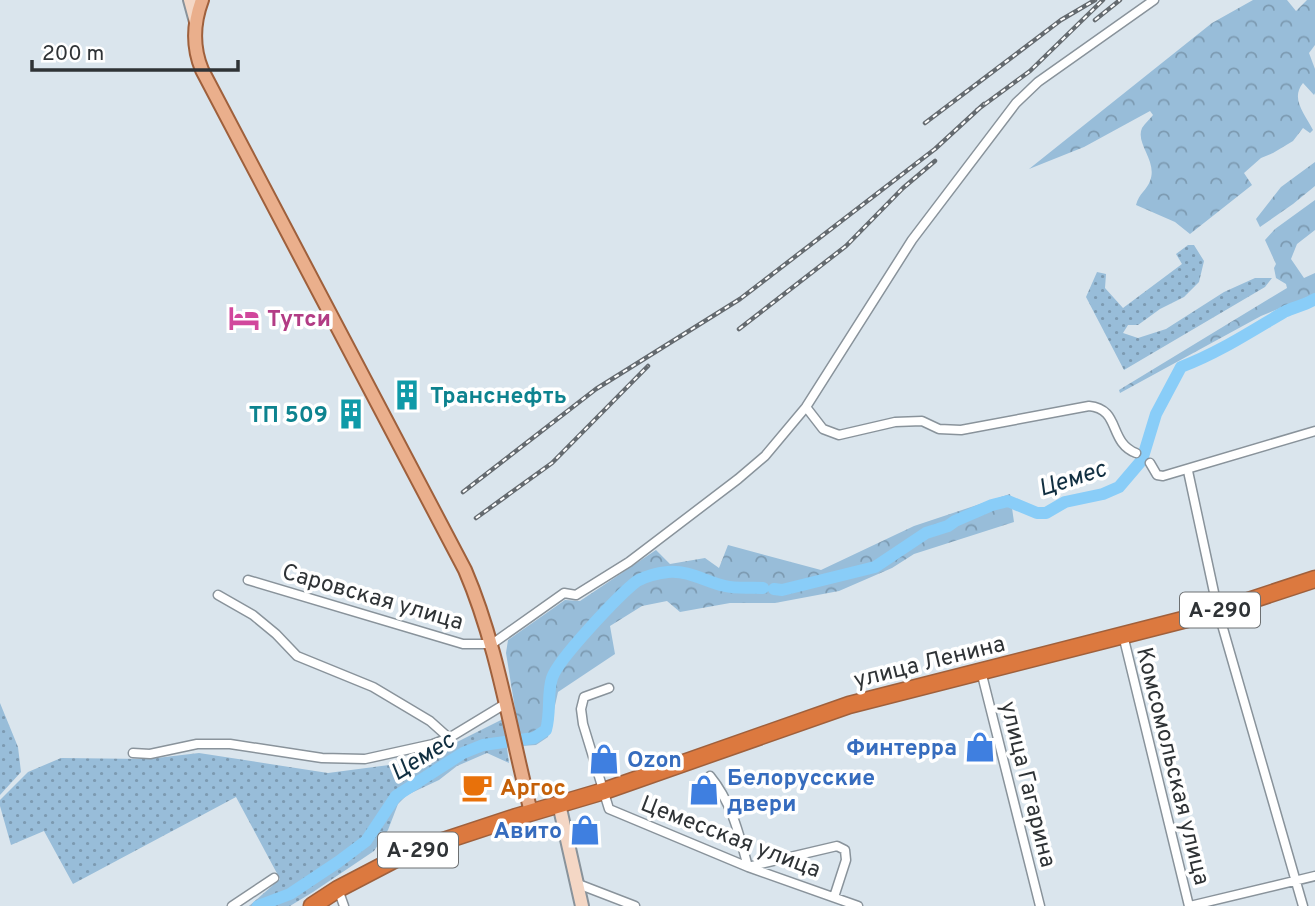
<svg xmlns="http://www.w3.org/2000/svg" width="1315" height="906" font-family="Overpass,sans-serif">
	<style>
		.grass { fill: url(#grass-dots) }
		.forest { fill: url(#forest-crowns) }
		.lines { fill: none; stroke-linecap: round; stroke-linejoin: round }
		.river { stroke: #89cdf8; stroke-width: 12 }
		.street-casing { stroke: #89939b; stroke-width: 11 }
		.secondary-casing { stroke: #89939b; stroke-width: 16 }
		.primary-casing { stroke: #9f603c; stroke-width: 16 }
		.highway-casing { stroke: #9f603c; stroke-width: 19 }
		.street { stroke: #fff; stroke-width: 8 }
		.secondary { stroke: #f4d7c5; stroke-width: 12 }
		.primary { stroke: #eaaf8c; stroke-width: 12 }
		.highway { stroke: #dc793f; stroke-width: 16 }
		.rail-casing { stroke: #646a6f; stroke-width: 4.5 }
		.rail { stroke: #fff; stroke-width: 2; stroke-dasharray: 5; stroke-linecap: butt }
		.labels { text-anchor: middle; stroke-width: 7; stroke-linejoin: round; paint-order: stroke }
		.shield { fill: #fff; stroke: #6d7072; stroke-width: 2 }
		.shield-label { font-size: 21px; font-weight: bold; fill: #2f3336 }
		.hotel-label { font-size: 23px; font-weight: bold; fill: #b23c85; stroke: #fff; text-anchor: start }
		.culture-label { font-size: 23px; font-weight: bold; fill: #0d838f; stroke: #fff; text-anchor: start }
		.street-label { font-size: 23px; fill: #2f3336; stroke: #fff }
		.shop-label { font-size: 23px; font-weight: bold; fill: #366cbe; stroke: #fff; text-anchor: end }
		.food-label { font-size: 23px; font-weight: bold; fill: #c56008; stroke: #fff; text-anchor: start }
		.water-label { font-size: 24px; font-style: italic; fill: #112f41; stroke: #fff }
	</style>
	<defs>
		<pattern id="grass-dots" width="8" height="8" patternUnits="userSpaceOnUse" patternTransform="scale(1.75)"><rect width="8" height="8" fill="#98bdd9"/><path d="M2 2h.1M6 6h.1" fill="none" stroke="#7c9ab1" stroke-width="1.8" stroke-linecap="round"/></pattern>
		<pattern id="forest-crowns" width="20" height="18" patternUnits="userSpaceOnUse" patternTransform="scale(1.75)"><rect width="20" height="18" fill="#98bdd9"/><path d="M2 6a3 3 0 1 1 6 0M12 15a3 3 0 1 1 6 0" fill="none" stroke="#7c9ab1"/></pattern>
	</defs>
	<rect width="100%" height="100%" fill="#dae5ed"/>
	<path class="grass" d="M1188,245H1194L1204,261L1199,282L1184,297L1160,309L1138,325H1128L1123,333L1138,338L1166,329L1224,292L1255,278H1272L1265,287L1124,370L1086,297L1097,272L1106,274L1105,288L1123,308L1182,264L1176,254Z
		M0,703L18,747L21,772L0,795Z
		M503,719L509,763L487,753L457,766L439,780L407,795L398,804L388,830L374,851L313,892L290,906H249L280,879L236,797L73,884L44,831L11,845L0,806V800L28,772L61,758L148,759L199,753L328,773L412,762L435,753Z"/>
	<path class="forest" d="M1253,0H1287L1296,11L1307,0H1315V45L1309,53L1315,69V93L1314,95L1303,83C1290,99 1305,114 1313,130L1310,133L1303,128L1293,141L1273,153L1261,158L1244,173L1252,185L1190,234L1175,222L1136,205C1139,193 1147,190 1150,181C1158,161 1135,144 1142,128C1145,123 1150,119 1153,115L1150,111L1084,147L1029,169L1212,23Z
		M1315,162V186L1293,204L1260,227L1256,219L1281,187Z
		M1315,200V230L1297,244L1291,259L1304,278L1315,273V294L1261,316L1120,393L1119,390L1287,288L1286,284L1276,278L1274,268L1276,264L1265,240L1275,229Z
		M1010,494L1014,522L914,554L892,568L839,591L775,603H730L680,612L667,601L642,606L610,626L615,654L558,692L548,737L536,745L521,746L506,653L508,640L565,600L580,601L656,550L670,564L705,558L719,568L728,545L821,570L914,526Z"/>
	<g class="lines">
		<path class="river" d="M774,589L782,590L875,567L926,533L948,526L955,521L992,505L1008,501L1037,513H1046L1065,502L1103,494L1119,487L1142,460L1156,414L1181,367C1218,353 1250,332 1284,312C1294,307 1306,305 1315,299
			M258,906L290,894L338,862L366,841L396,796L463,753L483,745L534,738L546,730C551,712 547,694 552,678C558,659 620,594 637,581C646,576 658,573 668,572C689,570 706,582 725,586C737,589 751,587 763,588"/>
		<g class="street-casing">
			<path id="street" d="M806,407L823,429L839,435L895,422L922,421L939,429L961,430L1089,406C1121,409 1108,442 1136,453
				M1150,463L1157,475L1163,476L1315,431
				M1188,471L1218,611L1303,906
				M248,580L463,644H492L564,593L576,595L629,562L738,479L765,456L806,407L912,240L1016,103L1038,82L1154,0
				M218,595L253,615L276,634L297,656L373,687L430,721L449,738
				M1123,635L1189,906
				M981,671L1040,906
				M609,688L584,697L581,709L583,724L609,809L748,867L858,906
				M133,753L150,754L197,744H230L322,758L365,759L433,744L449,738L505,704
				M710,776C732,803 739,834 748,867L837,846L845,850L846,860L834,897
				M578,884L635,906
				M338,889L344,906
				M232,906L274,878
				M1190,906L1315,876"/>
		</g>
		<g class="secondary-casing">
			<path id="secondary" d="M190,0L196,22
				M559,804L582,906"/>
		</g>
		<g class="primary-casing">
			<path id="primary" d="M202,0C193,24 192,46 202,70L465,570C498,647 510,731 531,812"/>
		</g>
		<g class="highway-casing">
			<path id="highway" d="M312,906L338,889L407,853L516,817L604,791L849,705L1218,611L1315,579"/>
		</g>
		<use href="#street" class="street"/>
		<use href="#secondary" class="secondary"/>
		<use href="#primary" class="primary"/>
		<use href="#highway" class="highway"/>
		<g class="rail-casing">
			<path id="rail" d="M1095,20L1120,0
				M977,110L1030,71L1103,0
				M925,123L1061,20L1095,0
				M739,329L846,246L903,188L935,161
				M463,492L596,389L740,299L935,149L984,104
				M476,518L552,463L648,366"/>
		</g>
		<use href="#rail" class="rail"/>
	</g>
	<defs>
		<g id="hotel-bare" transform="scale(2.415)"><path d="M-6-4.5h1.5V1H6V5H4.5V3h-9V5H-6ZM-4 0a1.8 1.8 0 1 1 3.6 0ZM.5 0V-2.5h3Q6-2.5 6 0Z" fill="#d1479c" stroke="#fff" stroke-width="2.5" paint-order="stroke"/></g>
		<g id="building-bare" transform="scale(2.415)"><path d="M-4-6H4V6H1V3H-1V6H-4ZM-2.5-4.3h1.7v1.8h-1.7ZM.8-4.3h1.7v1.8H.8ZM-2.5-1h1.7V.8h-1.7ZM.8-1h1.7V.8H.8Z" fill="#0f9aa8" stroke="#fff" stroke-width="2.5" paint-order="stroke"/></g>
		<g id="shop-bare" transform="scale(2.415)"><path d="M-5-2.5h2.3a2.7 3.5 0 0 1 5.4 0H5L5.5 6h-11ZM-1.5-2.5h3a1.5 2.3 0 0 0-3 0Z" fill="#3f7fe0" stroke="#fff" stroke-width="2.5" paint-order="stroke"/></g>
		<g id="cafe-bare" transform="scale(2.415)"><path d="M-5.5-4.5H6V0H3Q3 3.5 0 3.5H-2.5Q-5.5 3.5-5.5 0ZM3-3.2v2h1.7v-2ZM-6 4.5H4V6H-6Z" fill="#e8710a" stroke="#fff" stroke-width="2.5" paint-order="stroke"/></g>
	</defs>
	<g fill-rule="evenodd">
		<use href="#hotel-bare" x="244" y="318"/>
		<use href="#building-bare" x="407" y="395"/>
		<use href="#building-bare" x="351" y="414"/>
		<use href="#shop-bare" x="980" y="747"/>
		<use href="#shop-bare" x="604" y="759"/>
		<use href="#cafe-bare" x="477" y="787"/>
		<use href="#shop-bare" x="704" y="790"/>
		<use href="#shop-bare" x="585" y="830"/>
	</g>
	<g class="labels">
		<g class="shield">
			<rect x="1180" y="592.5" width="80" height="35" rx="5"/>
			<rect x="378" y="832.5" width="80" height="35" rx="5"/>
		</g>
		<g class="shield-label">
			<text x="1220" y="617">А-290</text>
			<text x="418" y="857">А-290</text>
		</g>
		<g class="hotel-label">
			<text x="267" y="326">Тутси</text>
		</g>
		<g class="culture-label">
			<text x="430" y="403">Транснефть</text>
			<text x="328" y="422" text-anchor="end">ТП 509</text>
		</g>
		<g class="street-label">
			<text transform="translate(373 596) rotate(16)" y="8">Саровская улица</text>
			<text transform="translate(929 661) rotate(-14)" y="8">улица Ленина</text>
			<text transform="translate(1174 766) rotate(76)" y="8">Комсомольская улица</text>
			<text transform="translate(1029 784) rotate(76)" y="8">улица Гагарина</text>
			<text transform="translate(731 836) rotate(21)" y="8">Цемесская улица</text>
		</g>
		<g class="shop-label">
			<text x="957" y="755">Финтерра</text>
			<text x="627" y="767" text-anchor="start">Ozon</text>
			<text x="727" y="785" text-anchor="start">Белорусские<tspan x="727" dy="26">двери</tspan></text>
			<text x="562" y="838">Авито</text>
		</g>
		<g class="food-label">
			<text x="500" y="795">Аргос</text>
		</g>
		<g class="water-label">
			<text transform="translate(1072 478) rotate(-18)" y="8">Цемес</text>
			<text transform="translate(422 756) rotate(-32)" y="8">Цемес</text>
		</g>
	</g>
	<path d="M32 60v10h206v-10" fill="none" stroke="#2f3336" stroke-width="3.5"/>
	<text x="42" y="60" font-size="21" fill="#2f3336" stroke="#ffffff" stroke-width="5" paint-order="stroke">200 m</text>
</svg>
